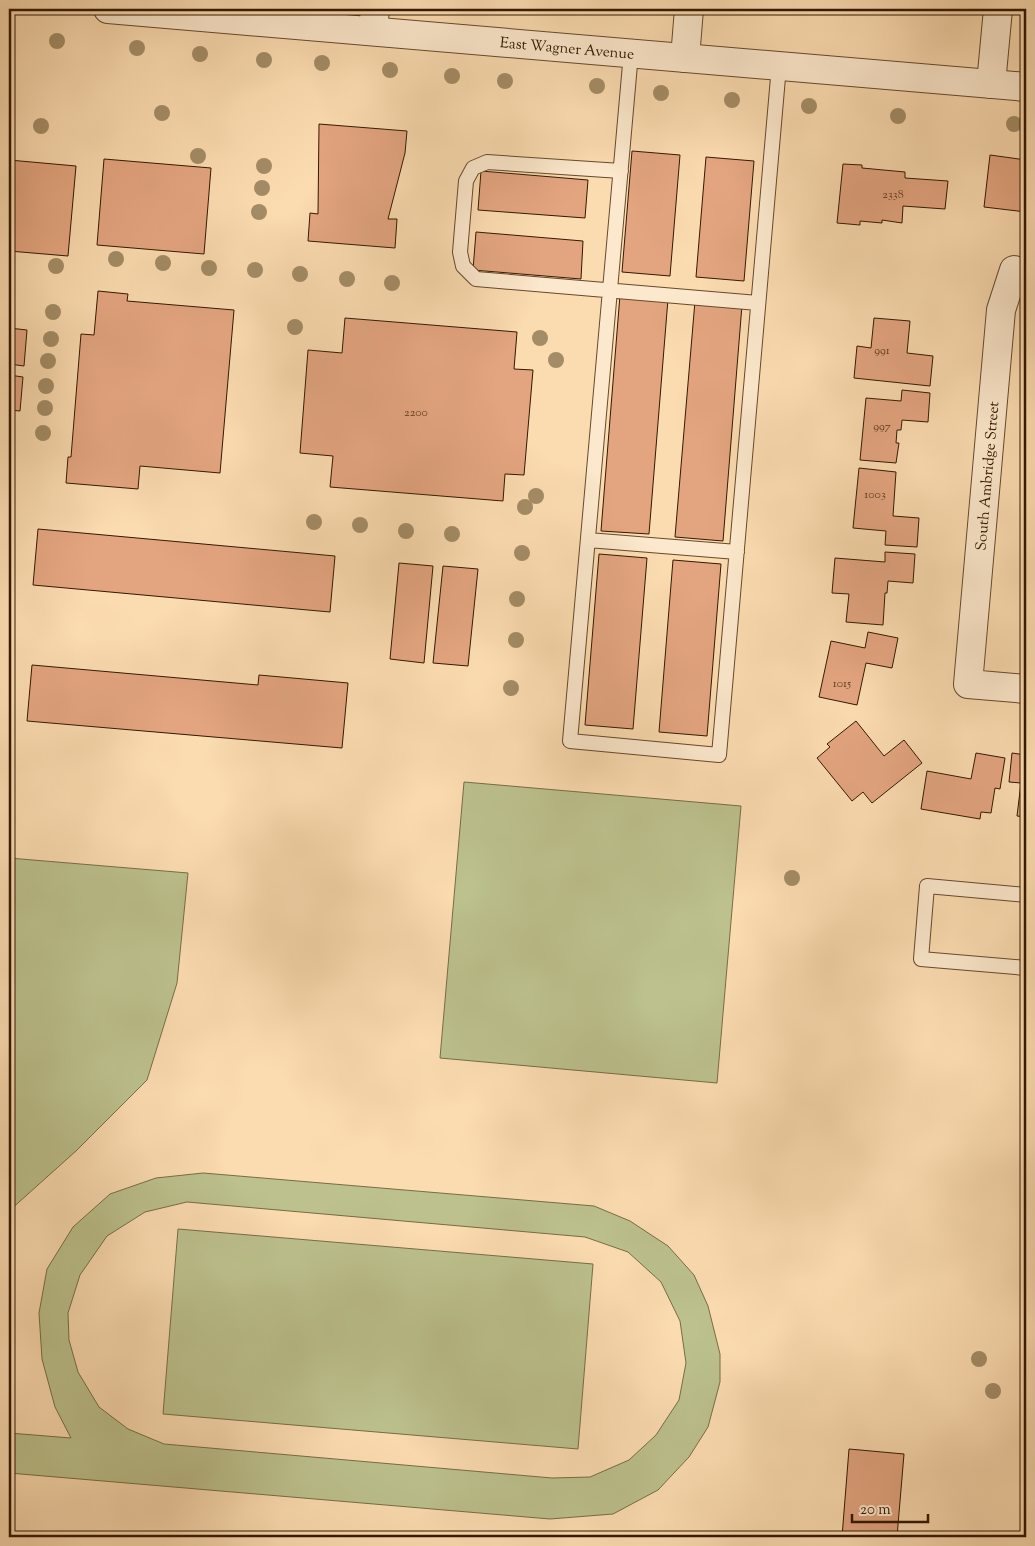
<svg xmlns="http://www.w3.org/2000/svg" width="1035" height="1546" font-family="'Sorts Mill Goudy',serif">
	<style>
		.pitch { fill: #bcc18d; stroke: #786c46; fill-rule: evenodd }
		.building { fill: #e3a580; stroke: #341800 }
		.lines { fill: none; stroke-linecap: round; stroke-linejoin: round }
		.service-casing { stroke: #66492c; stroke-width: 16 }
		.minor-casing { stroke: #66492c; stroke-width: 30 }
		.tertiary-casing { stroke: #66492c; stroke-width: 30 }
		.service { stroke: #fce8cc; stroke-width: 14 }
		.minor { stroke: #fce8cc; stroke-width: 28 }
		.tertiary { stroke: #fce8cc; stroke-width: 28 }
		.tree { fill: #a48c66 }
		.labels { text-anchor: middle; stroke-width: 5; stroke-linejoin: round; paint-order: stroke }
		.number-label { font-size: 12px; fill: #603b20 }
		.street-label { font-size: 15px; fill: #341800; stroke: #fce8cc }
	</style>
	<rect width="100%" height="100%" fill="#fbdbb0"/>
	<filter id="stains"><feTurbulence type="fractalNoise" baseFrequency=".004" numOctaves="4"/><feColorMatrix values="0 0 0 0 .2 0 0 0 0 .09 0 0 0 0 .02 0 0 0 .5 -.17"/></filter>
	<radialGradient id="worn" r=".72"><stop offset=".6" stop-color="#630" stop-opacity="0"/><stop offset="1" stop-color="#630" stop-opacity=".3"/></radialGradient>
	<path class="pitch" d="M464,782L741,806L717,1083L440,1058Z
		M9,858L188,873L177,983L147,1080L76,1151L9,1211Z
		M203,1173L594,1206L630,1221L668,1246L694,1275L708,1306L720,1354V1382L708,1427L689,1457L658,1490L613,1514L550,1519L9,1473V1433L71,1438L55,1407L42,1359L39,1313L47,1269L73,1227L110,1194L156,1178ZM187,1202L585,1237L628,1252L661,1282L680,1321L686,1363L679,1400L656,1435L629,1460L590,1477L552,1478L164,1444L128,1429L99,1407L78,1372L69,1340L68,1313L80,1275L107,1236L145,1212Z
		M178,1229L593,1264L578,1449L163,1414Z"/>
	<path class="building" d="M782,9H819L818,12Z
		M878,9H917L916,13Z
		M319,124L407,131L405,153L388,219H397L395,248L308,241L310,213L318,214Z
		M632,151L680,155L670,276L622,272Z
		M990,155L1026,160V212L984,207Z
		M706,157L754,161L744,281L696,277Z
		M104,159L211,168L204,254L97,245Z
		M9,160L76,166L68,256L9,251Z
		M843,164L862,165V168L905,172V178L948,181L945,209L903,206L902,223L882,220V223L860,221V225L837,223Z
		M481,171L588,180L585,218L478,210Z
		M476,232L583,241L581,279L473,270Z
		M98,291L128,294L127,301L234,310L220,473L140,466L138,489L66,483L68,457H71L81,334L94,335Z
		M620,295L668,299L649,534L601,531Z
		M695,301L742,305L723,541L675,537Z
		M345,318L517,332L514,369L533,370L524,475L505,474L503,501L330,487L333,456L300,453L308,350L342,353Z
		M874,318L910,321L907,353L933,356L930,386L854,378L857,346L871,348Z
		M9,328L27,330L24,366L9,364Z
		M9,375L23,377L20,411L9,410Z
		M902,390L930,393L928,422L902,420L901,430H897L896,443H899L896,463L860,460L866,398L901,401Z
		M859,468L896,472L893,516L919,518L917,547L885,545L886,531L853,528Z
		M38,529L335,556L330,612L33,585Z
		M885,552L915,554L913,583L888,581L887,593H885L883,625L846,622L849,594L832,593L835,558L885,562Z
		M599,554L647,558L633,729L585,725Z
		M673,560L721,564L707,736L659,732Z
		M399,563L433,566L424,663L390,659Z
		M443,566L478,569L468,666L433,663Z
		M868,632L898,638L892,668L866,663L857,705L819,697L831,641L865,648Z
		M32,665L258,685L259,675L348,683L342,748L27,721Z
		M856,721L884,756L904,740L922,763L872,803L863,792L852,801L817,758L830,747L827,744Z
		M976,753L1005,758L1000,789L995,788L991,813L981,812L980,819L921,809L927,771L971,779Z
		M1012,753L1026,755V817L1017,816L1021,783L1009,782Z
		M849,1449L904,1454L897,1537H842Z"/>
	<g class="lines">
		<g class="service-casing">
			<path id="service" d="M631,53L570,741L719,755L779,66
				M621,171L487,162L473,168L466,181L460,252L463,266L476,279L758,303
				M588,540L737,552
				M1026,895L927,886L921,959L1026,968"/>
		</g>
		<g class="minor-casing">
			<path id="minor" d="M373,31L375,9
				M685,58L689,9
				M991,84L998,9
				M1014,270L1001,310L968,684L1026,689"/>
		</g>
		<g class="tertiary-casing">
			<path id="tertiary" d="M108,9L1026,87"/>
		</g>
		<use href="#service" class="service"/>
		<use href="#minor" class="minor"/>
		<use href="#tertiary" class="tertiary"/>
	</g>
	<g class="tree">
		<circle cx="57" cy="41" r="8"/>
		<circle cx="137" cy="48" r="8"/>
		<circle cx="200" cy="54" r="8"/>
		<circle cx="264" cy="60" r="8"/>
		<circle cx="322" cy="63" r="8"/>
		<circle cx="390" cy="70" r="8"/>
		<circle cx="452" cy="76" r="8"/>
		<circle cx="505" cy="81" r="8"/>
		<circle cx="597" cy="86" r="8"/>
		<circle cx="661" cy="93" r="8"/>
		<circle cx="732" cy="100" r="8"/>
		<circle cx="809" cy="106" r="8"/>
		<circle cx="162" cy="113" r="8"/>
		<circle cx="898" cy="116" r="8"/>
		<circle cx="1014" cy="124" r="8"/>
		<circle cx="41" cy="126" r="8"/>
		<circle cx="198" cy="156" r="8"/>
		<circle cx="264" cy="166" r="8"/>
		<circle cx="262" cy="188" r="8"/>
		<circle cx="259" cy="212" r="8"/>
		<circle cx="116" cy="259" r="8"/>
		<circle cx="163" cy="263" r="8"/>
		<circle cx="56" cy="266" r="8"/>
		<circle cx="209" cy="268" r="8"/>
		<circle cx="255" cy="270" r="8"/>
		<circle cx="300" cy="274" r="8"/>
		<circle cx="347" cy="279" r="8"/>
		<circle cx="392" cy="283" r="8"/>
		<circle cx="53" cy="312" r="8"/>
		<circle cx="295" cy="327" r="8"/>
		<circle cx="540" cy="338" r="8"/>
		<circle cx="51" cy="339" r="8"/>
		<circle cx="556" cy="360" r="8"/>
		<circle cx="48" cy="361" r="8"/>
		<circle cx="46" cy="386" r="8"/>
		<circle cx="45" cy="408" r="8"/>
		<circle cx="43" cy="433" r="8"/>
		<circle cx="536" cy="496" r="8"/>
		<circle cx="525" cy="507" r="8"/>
		<circle cx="314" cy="522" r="8"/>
		<circle cx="360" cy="525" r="8"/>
		<circle cx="406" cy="531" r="8"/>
		<circle cx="452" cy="534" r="8"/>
		<circle cx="522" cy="553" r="8"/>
		<circle cx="517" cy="599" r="8"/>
		<circle cx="516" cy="640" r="8"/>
		<circle cx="511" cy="688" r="8"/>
		<circle cx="792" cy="878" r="8"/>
		<circle cx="979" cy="1359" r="8"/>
		<circle cx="993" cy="1391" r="8"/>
	</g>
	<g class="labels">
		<g class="number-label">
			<text x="893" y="198">2338</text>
			<text x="882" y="354">991</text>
			<text x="416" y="416">2200</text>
			<text x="882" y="430">997</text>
			<text x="875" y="498">1003</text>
			<text x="842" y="687">1015</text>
		</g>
		<g class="street-label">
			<text transform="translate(567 48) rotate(5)" y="5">East Wagner Avenue</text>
			<text transform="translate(987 476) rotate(-85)" y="5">South Ambridge Street</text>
		</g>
	</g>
	<rect width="1035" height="1546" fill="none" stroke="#fbdbb0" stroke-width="30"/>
	<rect x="10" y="10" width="1015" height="1526" fill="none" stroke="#341800" stroke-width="2.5"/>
	<rect x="15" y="15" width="1005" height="1516" fill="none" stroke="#341800"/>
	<path d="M852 1514v8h76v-8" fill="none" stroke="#341800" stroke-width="2.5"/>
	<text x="860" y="1514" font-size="15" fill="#341800" stroke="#fce8cc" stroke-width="4" paint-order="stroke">20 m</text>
	<rect width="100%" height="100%" filter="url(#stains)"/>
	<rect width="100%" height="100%" fill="url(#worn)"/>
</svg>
